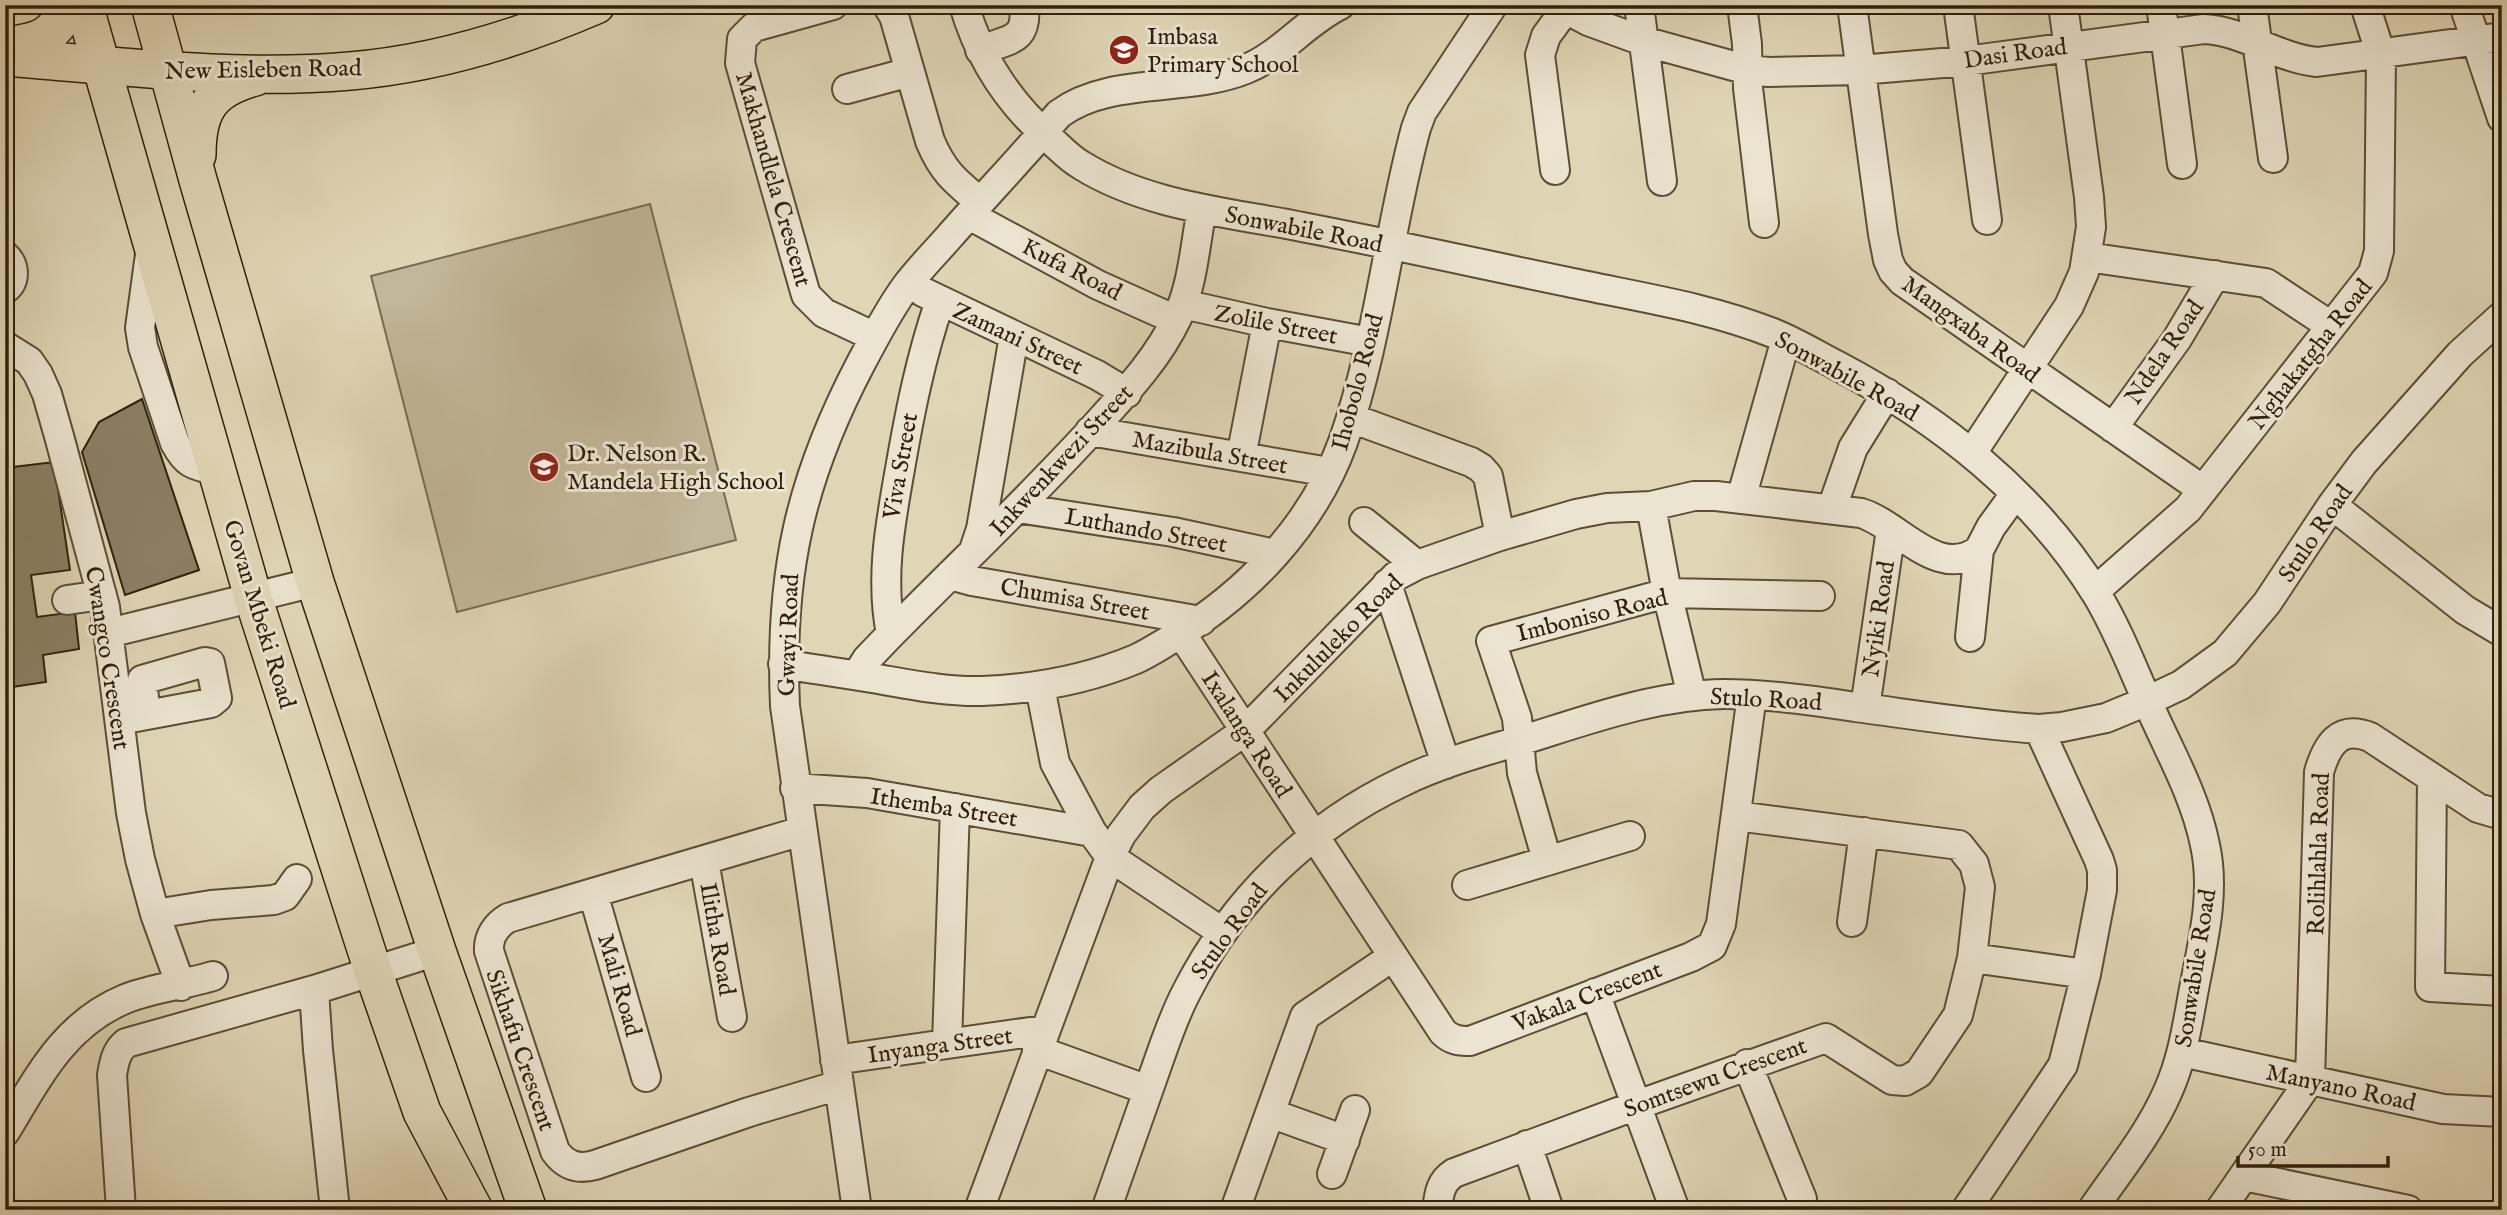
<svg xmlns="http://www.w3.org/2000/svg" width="2507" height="1215" font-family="'IM FELL English',serif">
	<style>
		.green { fill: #c2b799; stroke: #796c52; stroke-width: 2 }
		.building { fill: #8c7f64; stroke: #30200b; stroke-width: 2 }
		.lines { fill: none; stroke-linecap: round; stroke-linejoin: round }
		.minor-casing { stroke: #5c4e36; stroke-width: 32 }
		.major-casing { stroke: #30200b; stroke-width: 40 }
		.minor { stroke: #ebe4d0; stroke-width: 28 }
		.major { stroke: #e0d6b6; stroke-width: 37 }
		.labels { text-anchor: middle; stroke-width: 6; stroke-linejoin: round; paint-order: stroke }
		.poi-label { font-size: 24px; fill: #30200b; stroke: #ebe4d0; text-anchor: start }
		.street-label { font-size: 24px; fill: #30200b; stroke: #ebe4d0 }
	</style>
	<rect width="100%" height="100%" fill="#e0d6b6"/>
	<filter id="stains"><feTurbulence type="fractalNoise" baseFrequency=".00286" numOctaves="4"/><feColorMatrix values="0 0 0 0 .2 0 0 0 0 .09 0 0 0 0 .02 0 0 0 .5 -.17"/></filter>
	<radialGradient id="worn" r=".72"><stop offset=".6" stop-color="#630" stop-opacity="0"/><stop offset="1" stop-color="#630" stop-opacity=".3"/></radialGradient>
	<path class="green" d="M650,204L736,540L457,612L371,276Z"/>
	<path class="building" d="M142,399L199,570L125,595L82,452L99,422Z
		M54,462L70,570L31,575L37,617L75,612L79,649L43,655L46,682L5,688V468Z"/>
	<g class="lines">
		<g class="minor-casing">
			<path id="minor" d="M833,5L754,27L742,39L740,63L806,295L824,313L875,337
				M887,5L894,16L930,141C943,172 955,181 980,202
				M964,5C979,57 1009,103 1050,139C1060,148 1069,158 1081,165C1147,206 1227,212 1302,227C1391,244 1480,264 1568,282C1638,297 1707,307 1773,333C1795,342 1815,354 1836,365C1939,419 2036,495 2097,595C2120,633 2135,675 2153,714C2172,756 2196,799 2205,845C2216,894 2202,945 2193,994C2187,1027 2182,1060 2168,1091C2150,1133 2118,1172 2092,1210
				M1558,5L1588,21L1643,41L1748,70L1769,72L1860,70L1966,61L2204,29C2244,31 2277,58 2317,62L2502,37
				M1639,5L1662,181
				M1742,5L1747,44L1748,88L1764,223
				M1852,5L1883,234L1888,260L1893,271L1902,281L2203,490
				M1958,5L1987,220
				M2161,5L2182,164
				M2252,5L2273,158
				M2464,5L2502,118
				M980,50C1009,39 1028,42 1024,5
				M847,89L910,72
				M1555,170L1540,55L1546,36L1565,10
				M969,215L1098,285L1176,320
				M151,247L140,328L143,347L175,443C187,465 193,465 217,470
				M5,256C15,265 16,281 5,289
				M2087,257L2266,283L2331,326
				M923,292L1097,375L1127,393
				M1183,304L1267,323L1370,342
				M5,346L29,361L38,374L47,394L59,436L105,607L131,813L140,859L155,914L181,986
				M1351,418L1471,462L1481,468L1488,476L1500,536
				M2113,428L2177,339L2215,275
				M1090,431L1329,472
				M1972,453L2069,306L2084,272L2091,227L2089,197L2063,5
				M1241,457L1267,323
				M1741,499L1786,339
				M2332,505L2465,610L2502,632
				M1651,506L1667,593L1692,696
				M1018,508L1173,532L1275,554
				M1832,508L1853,448L1887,393
				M1364,522L1417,565
				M974,550L981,529L1014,336
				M950,575L972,581L1201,621
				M1387,584L1446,764
				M2095,591L2188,509L2373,273L2379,251L2381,55L2365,5
				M67,600L102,595
				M109,633L315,582
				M1181,633L1443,1032C1451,1040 1459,1041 1470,1041L1691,957L1712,946L1721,924L1752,695
				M891,634C880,578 890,525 900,469C910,411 921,356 940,301
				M1970,637L1979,550L1991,527L2015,494
				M783,664C812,669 842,673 872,678C908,684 945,692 982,691C1034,689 1088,679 1136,659C1149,653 1161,645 1173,638C1248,593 1313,525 1343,442C1379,340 1388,231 1416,128L1422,112L1493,5
				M857,675L867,659L891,634C957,567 1026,502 1090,432C1122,396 1156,362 1177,318C1193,285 1195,244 1202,209
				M1040,687L1055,763L1092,832L1110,857L1222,932
				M1865,708L1891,529
				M120,720L211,703L217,698L210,663L205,662L142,680L146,715
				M2432,779L2430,987L2502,991
				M795,788L867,793L1092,832
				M802,831L508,918C496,925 488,937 489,951L555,1151C565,1165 577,1170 595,1165L749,1112L839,1085
				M1547,860L1522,773L1517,718L1491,641L1667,593L1820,596
				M704,861L732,1017
				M1467,885L1630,836
				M593,893L646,1077
				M155,914L211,905L274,900L285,896L297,879
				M1852,922L1864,832
				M1972,958L2086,974
				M314,990L318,1050L335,1210
				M1595,993L1675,1210
				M947,1043L955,808
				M1037,1050L1148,1090
				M2182,1052L2443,1109L2502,1112
				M835,1060L1044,1030
				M1747,1064L1802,1199
				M1270,1113L1345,1140
				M5,1132C38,1078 63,1025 125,999C149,989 187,984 213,976
				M1527,1145L1549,1210
				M1332,1174L1355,1110
				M2244,1176L2408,1210
				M121,1210L112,1075C114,1063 116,1051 126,1043L314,990L437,951
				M857,1210L785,706C779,574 800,479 861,363C875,337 889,309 907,285C920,268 935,253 949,237C985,196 1023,156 1059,114C1110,76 1188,93 1246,69C1281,55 1305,22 1340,5
				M979,1210L1110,857L1121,835L1142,807L1161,790L1245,731L1396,576L1417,565L1500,536L1576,514L1607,508L1651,506L1694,496H1716L1861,513C1900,525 1938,581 1979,550
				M1106,1210C1122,1165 1138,1120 1154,1074C1164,1046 1173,1017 1187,991C1234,899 1309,826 1402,782C1441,763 1484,751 1526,739C1590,719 1656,695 1724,694C1768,694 1812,700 1855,707C1916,715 1978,725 2039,729L2062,727L2106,718L2147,701L2181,685L2225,653L2267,603L2332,505L2364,462L2460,354L2502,316
				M1235,1210L1305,1016L1392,957
				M1437,1210C1439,1194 1440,1182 1454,1173L1637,1105L1826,1038L1892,1080L1905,1081L1919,1073L1958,1015L1972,958L1980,887L1974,864L1959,845L1736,816
				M1966,1210L2063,1065L2086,974L2102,890V870L2099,860L2039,729
				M2220,1210L2310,1080L2319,772C2327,745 2339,725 2370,737L2478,808L2502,815"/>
		</g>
		<g class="major-casing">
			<path id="major" d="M84,5L253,597L373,971L422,1112L474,1210
				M150,5L198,180L315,582L437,951L528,1210
				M5,46C39,42 54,38 69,5
				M5,57C120,66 235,81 350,71C435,64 517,39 596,5
				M197,155C197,110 210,89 255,77"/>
		</g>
		<use href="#minor" class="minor"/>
		<use href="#major" class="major"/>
	</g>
	<defs>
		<g id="school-disc" transform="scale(1.575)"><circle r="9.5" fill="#8f2418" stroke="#ebe4d0"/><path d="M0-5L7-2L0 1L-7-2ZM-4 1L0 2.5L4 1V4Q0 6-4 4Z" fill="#fff"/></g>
	</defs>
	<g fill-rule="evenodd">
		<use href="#school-disc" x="1124" y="50"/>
		<use href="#school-disc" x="544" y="467"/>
	</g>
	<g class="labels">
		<g class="poi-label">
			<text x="1147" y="44">Imbasa<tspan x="1147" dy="28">Primary School</tspan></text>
			<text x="567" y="461">Dr. Nelson R.<tspan x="567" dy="28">Mandela High School</tspan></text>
		</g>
		<g class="street-label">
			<text transform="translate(2015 53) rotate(-8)" y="8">Dasi Road</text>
			<text transform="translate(263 69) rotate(-1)" y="8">New Eisleben Road</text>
			<text transform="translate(774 179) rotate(74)" y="8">Makhandlela Crescent</text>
			<text transform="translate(1304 229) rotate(11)" y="8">Sonwabile Road</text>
			<text transform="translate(1072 269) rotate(27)" y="8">Kufa Road</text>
			<text transform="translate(1276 324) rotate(11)" y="8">Zolile Street</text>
			<text transform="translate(1971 329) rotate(36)" y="8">Mangxaba Road</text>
			<text transform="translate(1018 338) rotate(25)" y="8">Zamani Street</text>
			<text transform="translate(2164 352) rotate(-56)" y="8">Ndela Road</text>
			<text transform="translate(2310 354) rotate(-52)" y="8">Nghakatgha Road</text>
			<text transform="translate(1847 376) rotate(29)" y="8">Sonwabile Road</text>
			<text transform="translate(1357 382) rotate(-75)" y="8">Ihobolo Road</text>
			<text transform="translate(1210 452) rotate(10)" y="8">Mazibula Street</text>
			<text transform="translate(1061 460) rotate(-47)" y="8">Inkwenkwezi Street</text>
			<text transform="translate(900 466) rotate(-80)" y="8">Viva Street</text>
			<text transform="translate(1146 530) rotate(10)" y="8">Luthando Street</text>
			<text transform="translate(2315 533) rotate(-56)" y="8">Stulo Road</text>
			<text transform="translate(1075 599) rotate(10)" y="8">Chumisa Street</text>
			<text transform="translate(260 614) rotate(73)" y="8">Govan Mbeki Road</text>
			<text transform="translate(1592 615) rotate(-14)" y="8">Imboniso Road</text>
			<text transform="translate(1878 619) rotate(-82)" y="8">Nyiki Road</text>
			<text transform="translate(788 635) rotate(-88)" y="8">Gwayi Road</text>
			<text transform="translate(1338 638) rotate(-45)" y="8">Inkululeko Road</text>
			<text transform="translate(108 658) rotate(81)" y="8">Cwangco Crescent</text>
			<text transform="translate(1766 699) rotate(3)" y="8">Stulo Road</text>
			<text transform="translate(1247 734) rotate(57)" y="8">Ixalanga Road</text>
			<text transform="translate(944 807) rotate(9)" y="8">Ithemba Street</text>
			<text transform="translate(2318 854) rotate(-88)" y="8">Rolihlahla Road</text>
			<text transform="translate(1229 931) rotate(-54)" y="8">Stulo Road</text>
			<text transform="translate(718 939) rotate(80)" y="8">Ilitha Road</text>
			<text transform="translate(2195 968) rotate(-81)" y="8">Sonwabile Road</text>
			<text transform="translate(620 985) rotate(74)" y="8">Mali Road</text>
			<text transform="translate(1587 996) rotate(-21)" y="8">Vakala Crescent</text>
			<text transform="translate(940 1045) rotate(-8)" y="8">Inyanga Street</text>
			<text transform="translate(521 1050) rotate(71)" y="8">Sikhafu Crescent</text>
			<text transform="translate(1715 1077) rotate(-20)" y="8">Somtsewu Crescent</text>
			<text transform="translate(2341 1087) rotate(12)" y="8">Manyano Road</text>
		</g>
	</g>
	<rect width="2507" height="1215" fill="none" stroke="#e0d6b6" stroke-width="28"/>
	<rect x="7" y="7" width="2493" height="1201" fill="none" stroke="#30200b" stroke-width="3.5"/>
	<rect x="14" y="14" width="2479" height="1187" fill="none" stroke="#30200b" stroke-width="2"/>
	<path d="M2238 1156v10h150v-10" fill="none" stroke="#30200b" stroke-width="3.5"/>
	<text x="2248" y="1156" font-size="21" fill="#30200b" stroke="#ebe4d0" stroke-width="5" paint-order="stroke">50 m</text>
	<rect width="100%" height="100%" filter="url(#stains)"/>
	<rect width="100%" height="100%" fill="url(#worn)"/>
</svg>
